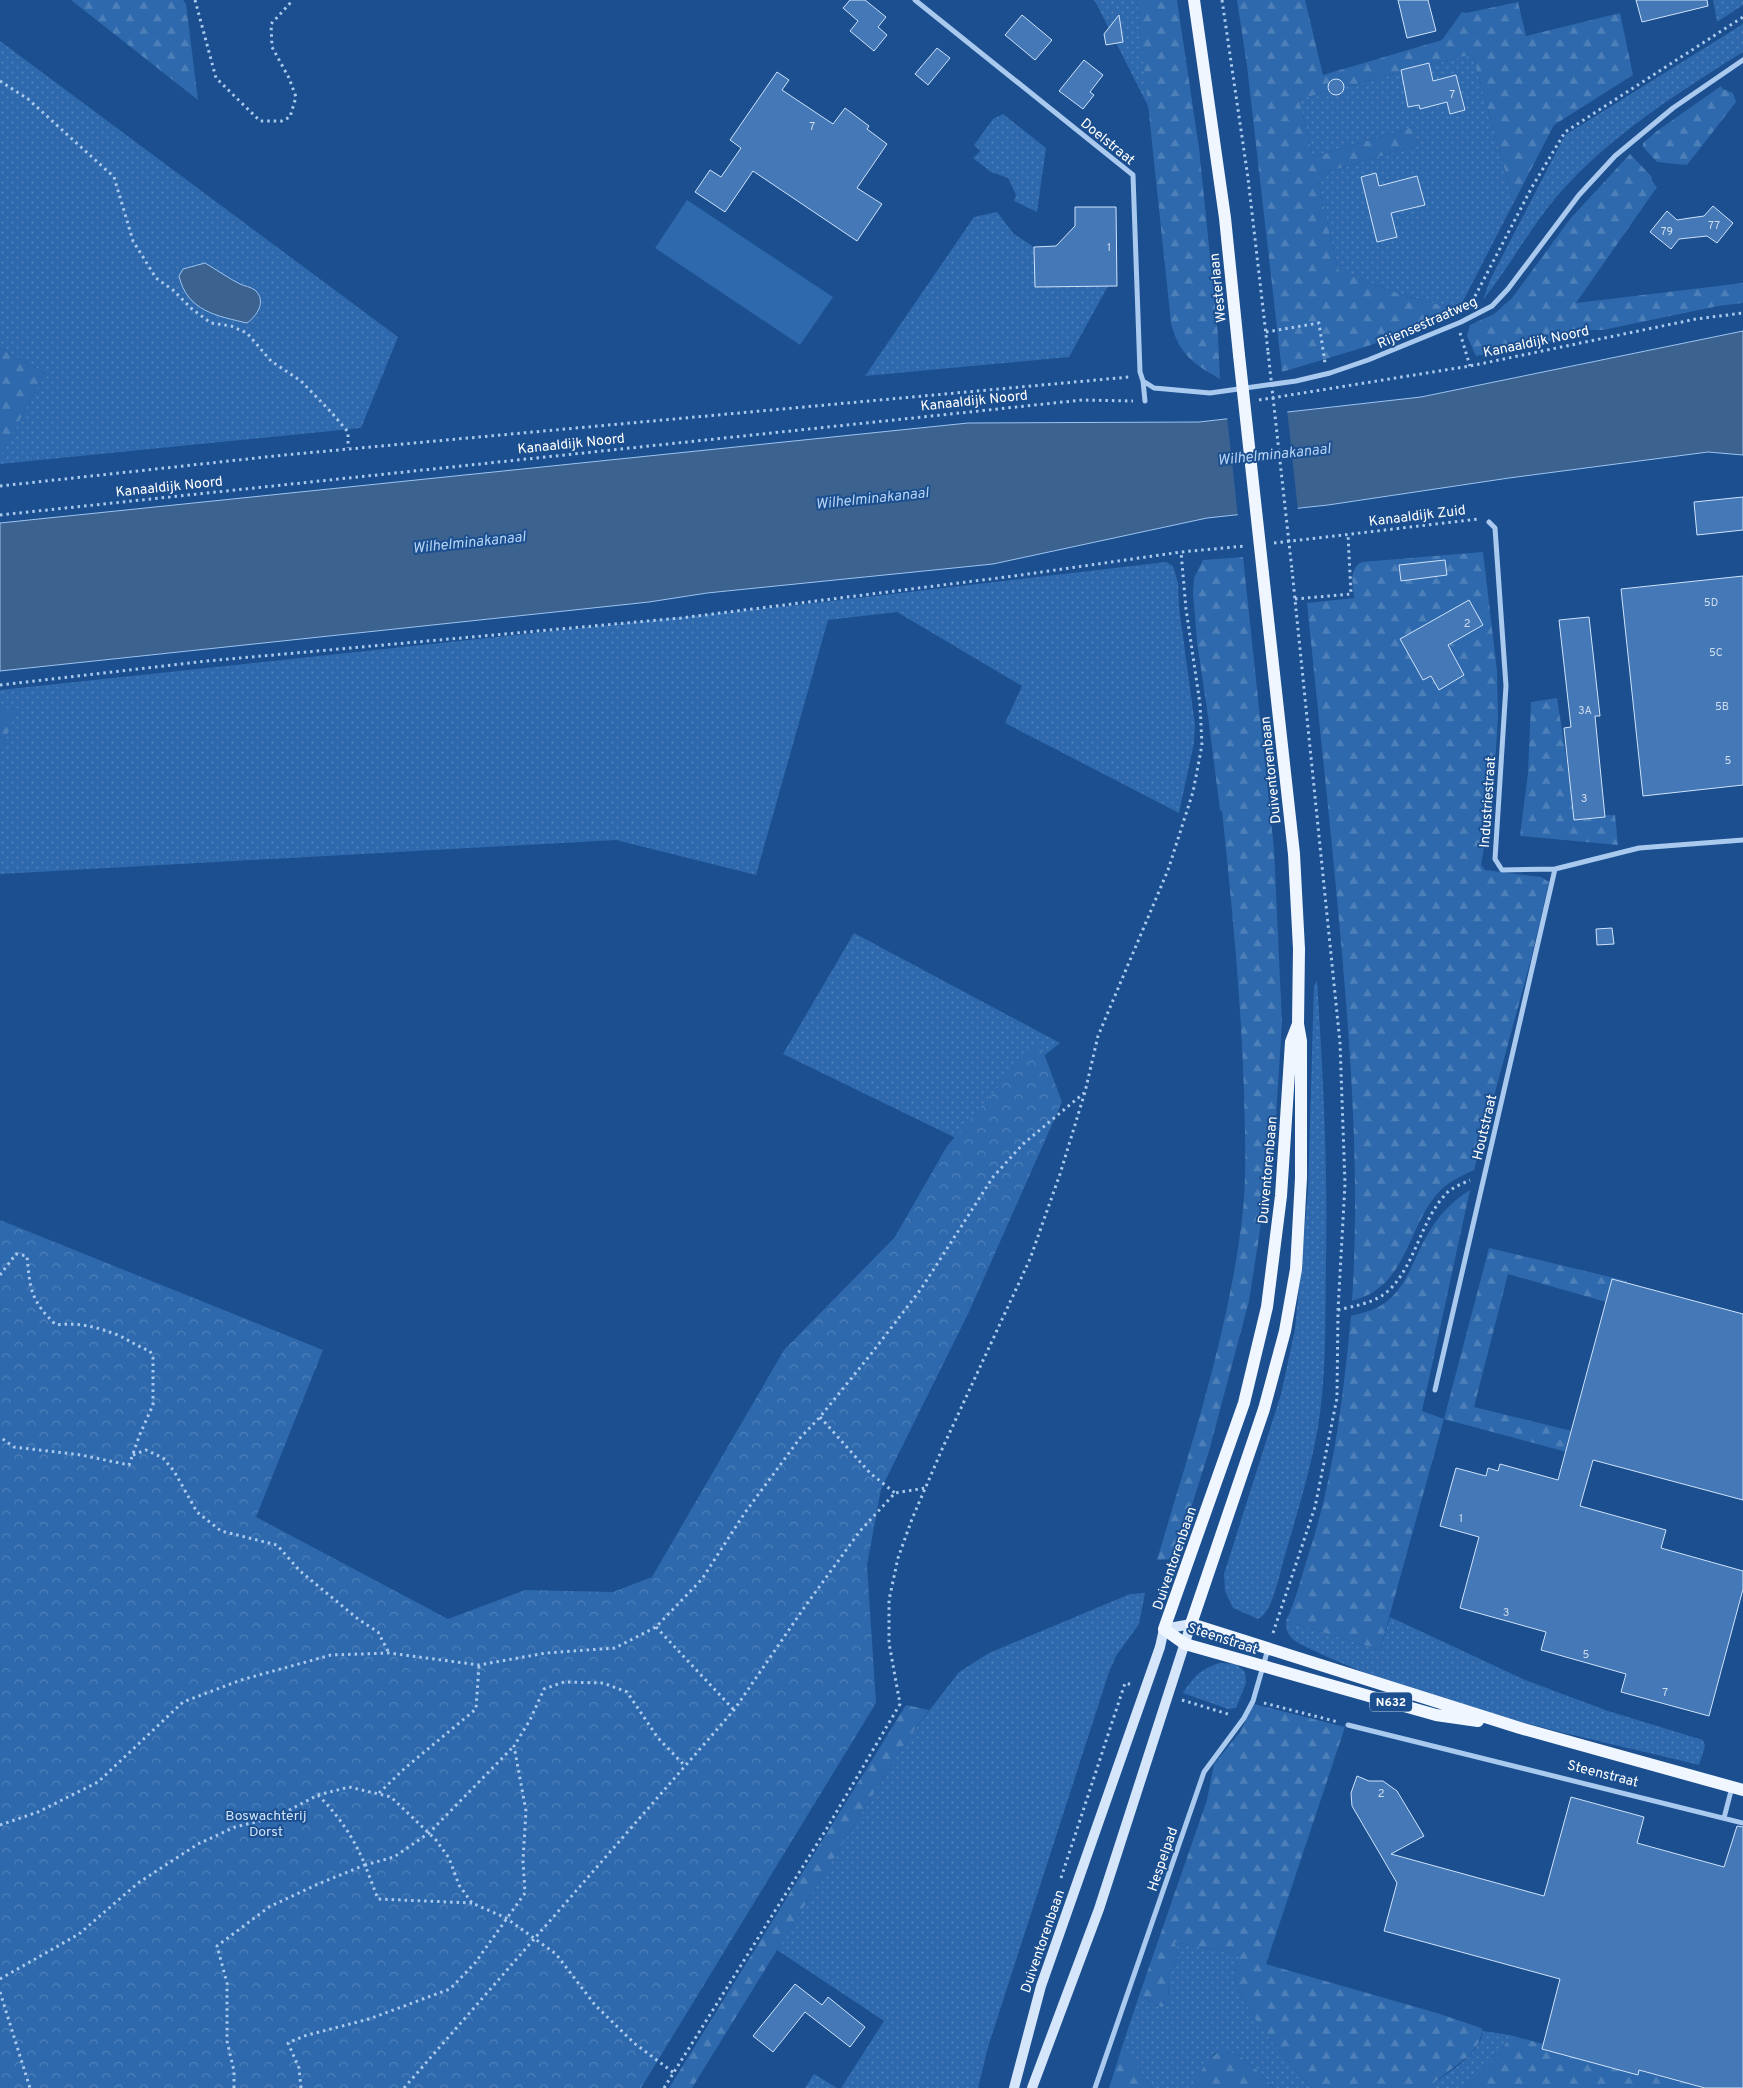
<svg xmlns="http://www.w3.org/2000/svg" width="1743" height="2088" font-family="Overpass,sans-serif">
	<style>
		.grass { fill: url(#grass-dots) }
		.forest { fill: url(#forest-firs) }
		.park { fill: url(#park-crowns) }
		.pitch { fill: #2e69ad }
		.water { fill: #3c6290; stroke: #9cc4f0 }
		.pier { fill: #1b4f8f }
		.building { fill: #4478b7; stroke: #cfe3fa }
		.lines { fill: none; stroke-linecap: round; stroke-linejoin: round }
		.path { stroke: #a9c9ee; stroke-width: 3; stroke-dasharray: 2.5 4; stroke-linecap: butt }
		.street { stroke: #a9c9ee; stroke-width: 5 }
		.secondary { stroke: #d6e6fa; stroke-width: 10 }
		.primary { stroke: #f0f6ff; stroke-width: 12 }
		.path-bridge { stroke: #a9c9ee; stroke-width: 3; stroke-dasharray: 2.5 4; stroke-linecap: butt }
		.primary-bridge { stroke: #f0f6ff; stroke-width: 12 }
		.labels { text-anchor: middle; stroke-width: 4; stroke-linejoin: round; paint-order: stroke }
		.number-label { font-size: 11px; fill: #d0dded }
		.shield { fill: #1b4f8f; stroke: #bbcadd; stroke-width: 1 }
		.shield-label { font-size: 12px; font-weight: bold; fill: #fff }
		.street-label { font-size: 14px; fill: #fff; stroke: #1b4f8f }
		.park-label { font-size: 14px; fill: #cfe3fa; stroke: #1b4f8f }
		.water-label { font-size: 15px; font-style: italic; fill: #b5d3f5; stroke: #1b4f8f }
	</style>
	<defs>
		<pattern id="grass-dots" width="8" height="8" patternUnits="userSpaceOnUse" patternTransform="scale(1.25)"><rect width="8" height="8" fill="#2e69ad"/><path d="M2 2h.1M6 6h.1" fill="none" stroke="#4d80b9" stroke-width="1.8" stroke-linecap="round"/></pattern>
		<pattern id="forest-firs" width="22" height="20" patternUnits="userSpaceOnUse" patternTransform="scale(1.25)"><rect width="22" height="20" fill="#2e69ad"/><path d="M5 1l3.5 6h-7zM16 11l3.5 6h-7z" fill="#4d80b9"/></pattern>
		<pattern id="park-crowns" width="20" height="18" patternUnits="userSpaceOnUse" patternTransform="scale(1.25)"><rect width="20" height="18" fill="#2e69ad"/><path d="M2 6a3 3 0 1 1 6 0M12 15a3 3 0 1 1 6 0" fill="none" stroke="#4d80b9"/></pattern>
	</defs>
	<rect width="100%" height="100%" fill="#1b4f8f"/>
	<path class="grass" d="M1093,0H1137L1149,108L1096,3Z
		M1713,0H1743V5L1717,22Z
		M1743,24V52C1676,94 1611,135 1558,195C1530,228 1510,266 1483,300L1490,280L1565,135Z
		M0,41L398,337L361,428L0,464V457L45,373L0,348Z
		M1472,54L1514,202L1458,311L1441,305L1405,296L1338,270L1317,175L1418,145L1413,127L1313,157L1299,99Z
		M1003,114L1046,148L1037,212L1014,201L1016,195L1008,178L991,172L973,158L980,151L974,145L993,119Z
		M997,212L1014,234L1034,247L1035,287L1108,286L1069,357L865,376L974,217Z
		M1166,562L1173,566L1178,583L1179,607L1195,725L1194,743L1179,813L1005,723L1022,686L897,612L828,620L756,875L616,840L0,874V752L17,708L0,709V690L806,604Z
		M854,933L1060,1043L1040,1059L962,1141L783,1054Z
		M1317,981C1323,1074 1328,1167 1326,1261C1325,1316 1327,1372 1318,1427C1310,1473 1296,1517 1283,1562C1279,1577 1272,1613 1258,1619L1233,1608L1225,1591L1224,1574L1281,1394L1295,1329L1308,1192L1314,986Z
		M1145,1593L1139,1624L1116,1656L1109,1672L988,2047L978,2088H841L884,2021L777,1950L908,1738L959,1672L989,1653L1130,1594Z
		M1390,1617L1523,1679L1608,1711L1703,1740L1705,1746L1699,1765C1564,1732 1423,1705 1298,1643C1289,1637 1286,1632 1286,1621L1380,1650Z
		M1219,1663L1236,1664L1245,1672L1246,1683L1236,1708L1228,1709L1183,1693C1194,1676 1200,1670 1219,1663Z
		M1175,1942L1240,1955C1237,1963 1234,1970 1235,1978C1236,2001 1294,2070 1312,2088H1274C1260,2074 1235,2042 1214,2054L1190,2088H1153L1122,2047L1140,1993L1149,2001L1160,2007L1168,2004L1169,1974L1178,1957Z
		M1483,2031L1510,2035L1499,2056L1465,2088H1427C1446,2073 1479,2057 1483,2031Z
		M814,2074L837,2088H805Z"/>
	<path class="forest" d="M71,0H183L186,4L198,100Z
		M1137,0H1177L1199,148L1218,335L1220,379C1194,364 1179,355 1171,323Z
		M1237,0H1305L1323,75L1442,40L1462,12L1466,13L1518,2L1526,36L1620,13L1633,75L1554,125L1514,202L1472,54L1299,99L1313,157L1413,127L1418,145L1317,175L1338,270L1405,296L1441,305L1458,311L1456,315L1365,347L1282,372L1247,66Z
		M1721,86L1723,89L1733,93L1736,102L1687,165L1657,162L1643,147V143L1657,131Z
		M1630,154L1651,176L1653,183L1657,187L1576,303L1743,283V303L1718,306L1603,330H1588L1563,339L1476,356L1467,336L1470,325L1494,314L1512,298L1570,219Z
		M0,348L45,373L0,457Z
		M1483,552L1497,671L1498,718L1493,796L1481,865L1485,870L1541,877L1549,882L1531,959L1474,1170C1463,1175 1453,1180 1444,1187C1411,1216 1410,1272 1370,1294C1364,1297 1358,1299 1352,1301C1360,1178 1351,1054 1340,931C1330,821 1318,712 1307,603L1354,598C1353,585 1348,569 1362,562Z
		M1243,557L1274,849L1282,1022L1275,1133L1249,1301L1209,1451L1175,1559L1157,1560C1190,1448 1228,1336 1242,1219C1247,1178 1245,1135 1244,1093C1241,999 1232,905 1222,811L1220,810L1208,716L1197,642L1193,593L1194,578L1203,560Z
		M1557,698L1575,816L1615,815L1618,845L1520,836L1528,773L1531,702Z
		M18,708L0,752V709Z
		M1470,1190L1422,1411L1444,1419L1489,1248L1627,1281L1620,1306L1508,1274L1474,1407L1584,1434L1578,1455L1444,1419L1380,1650L1286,1621C1296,1600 1301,1578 1308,1556C1334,1478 1343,1398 1351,1316C1362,1313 1376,1310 1386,1302C1408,1286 1414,1256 1428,1234C1438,1216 1452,1201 1470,1190Z
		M1254,1704L1345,1727L1266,1964L1437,2013L1481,2028L1483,2031L1478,2044L1470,2055L1427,2088H1312C1293,2069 1237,2003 1235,1978C1234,1970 1238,1962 1239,1955L1175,1942L1178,1957L1169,1974L1168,2004L1161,2007L1149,2001L1140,1993L1207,1800L1214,1764L1240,1732Z
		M906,1705L929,1710L908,1738L692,2088H669Z
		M1510,2035L1703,2088H1465L1499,2056Z
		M1122,2047L1153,2088H1109Z
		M1219,2051C1240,2048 1260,2074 1274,2088H1190L1208,2061Z"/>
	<path class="park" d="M1039,1040L1062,1102L968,1314L881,1489L867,1565L876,1703L641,2088H0V1220L323,1350L256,1517L448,1619L525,1590L613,1592L652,1577L784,1350L895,1237L947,1146Z"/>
	<path class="pitch" d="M687,200L833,297L800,345L655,248Z"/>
	<path class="water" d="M205,263C217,270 228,278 240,284C244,286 251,287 255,290C267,301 257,316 247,323C217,316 187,311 179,276L183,269Z
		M1743,331V455L1708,452L1509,478L1328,505L1207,518L993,564L707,593L649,602L0,671V523L968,423L1199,422L1421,397Z"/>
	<path class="pier" d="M1287,409L1298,511L1238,517L1227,416Z"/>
	<path class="building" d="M850,0H865L886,17L878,27L887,35L874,51L850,31L858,21L843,8Z
		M1398,0H1428L1436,31L1407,38Z
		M1636,0H1707L1708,6L1642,22Z
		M1022,15L1052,40L1035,60L1005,35Z
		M1119,15L1123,42L1106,45L1104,34Z
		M937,48L950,58L928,85L915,74Z
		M1084,60L1103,75L1090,92L1094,95L1083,109L1059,91Z
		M1429,63L1433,81L1456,75L1465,110L1450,114L1447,102L1420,109L1419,105L1408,107L1401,70Z
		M777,72L789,80L782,90L833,124L845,108L869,126L867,129L887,144L857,188L882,204L857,241L753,171L725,212L695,192L710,170L721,177L741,148L730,140Z
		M1328 87a8 8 0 1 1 16 0a8 8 0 1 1-16 0Z
		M1376,173L1379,186L1417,176L1425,205L1391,213L1397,237L1377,242L1361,177Z
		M1713,206L1733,223L1717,243L1707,236L1679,239L1671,249L1650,232L1667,211L1677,220L1690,218L1704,216Z
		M1075,207H1116L1117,286L1035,287L1034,247L1056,246L1075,226Z
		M1743,497V530L1697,535L1694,502Z
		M1445,560L1447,575L1401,581L1399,565Z
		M1743,576V785L1643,796L1621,589Z
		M1469,600L1483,625L1448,645L1464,675L1439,690L1431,676L1423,680L1400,639Z
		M1589,617L1600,716H1595L1605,817L1574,820L1564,728L1571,727L1559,620Z
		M1612,928L1614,944L1597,945L1596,929Z
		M1612,1279L1743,1314V1500L1593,1460L1580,1506L1666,1530L1661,1548L1743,1571V1589L1709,1716L1621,1692L1626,1674L1541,1650L1546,1632L1460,1608L1479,1537L1440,1526L1456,1468L1486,1476L1488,1468L1498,1471L1500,1464L1558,1480Z
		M1357,1776L1369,1781H1383L1397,1791L1424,1836L1391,1854L1544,1896L1571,1797L1644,1817L1637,1843L1724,1867L1737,1826L1743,1827V2088H1705L1639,2070L1638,2075L1542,2049L1560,1979L1384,1931L1397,1883L1352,1806L1351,1793Z
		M795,1984L822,2005L828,1997L865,2027L850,2047L805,2012L773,2052L753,2036Z"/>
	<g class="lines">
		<path class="path" d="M195,0L216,78L260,121H282L290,117L296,97L289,78L272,47L271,24L293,0
			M1222,0L1248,178L1268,352
			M0,81L28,99L114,177L133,241L156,278L173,290L192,309L211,323L231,326L247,333L271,361L301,381L331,412L348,432V448
			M1472,302L1532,187L1565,132L1743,17
			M1266,332L1319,323L1325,363
			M1460,333L1470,366
			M1259,400L1470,366L1696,319L1743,313
			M0,486L284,455L1129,377
			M0,515L1082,400L1133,401
			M1274,543L1479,519
			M1295,599L1351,594L1348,535
			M0,685L207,661L681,618L1014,576L1181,552L1245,546
			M0,1275L16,1254L27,1256C30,1290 31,1301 56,1325C78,1322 97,1327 118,1335C129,1340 138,1347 150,1351L153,1358V1405L140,1434L129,1465L81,1455L14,1447L0,1437
			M1338,1310C1354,1306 1375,1303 1388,1291C1415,1266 1420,1223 1444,1196C1450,1188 1462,1184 1470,1180
			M820,1417L870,1473L895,1493
			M133,1455L146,1450L163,1458L174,1471L197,1512L221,1531L277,1545L300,1571L358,1619L378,1632L389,1653
			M656,1627L734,1710
			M1273,1633L1315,1507L1337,1398L1338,1310L1345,1184L1340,1043L1292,570
			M1182,1700L1231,1715
			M1264,1703L1338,1722
			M379,1793L405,1768L476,1709L479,1665
			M318,1795C339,1816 354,1838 365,1865L394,1857L429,1833L514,1746
			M0,1825L38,1812L98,1782L183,1702L241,1680L331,1655L389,1653L479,1665L546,1653L615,1648L656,1627L702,1579L744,1514L800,1438L820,1417L871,1354L921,1289L993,1177L1023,1144L1084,1093
			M1061,1878L1125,1683L1133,1685
			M0,1979L79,1934L138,1883L198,1844L235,1827L276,1817L318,1795L349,1787L391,1797L436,1840L449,1858L459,1885L472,1903L506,1918L556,1954L595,2005L634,2043L674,2073
			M0,1992L30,2088
			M234,2088V2071L227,2041V1983L217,1946L269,1907L318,1884L365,1865L378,1899L472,1903
			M301,2088L299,2068L288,2043L304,2036L369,2019L450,1989L475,1963L525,1893L523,1860L526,1811L514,1746L530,1720L544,1689L564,1682L603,1683L627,1692L658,1738L685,1766
			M404,2088L734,1710L806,1605L860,1531L895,1493L925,1488
			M664,2088L827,1828L900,1704L889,1643V1600L898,1558L912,1519L943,1447L1030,1259L1060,1174L1085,1092L1098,1036L1168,870L1193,792L1202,745L1200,704L1186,609L1181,552"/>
		<path class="street" d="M915,0L1133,175L1140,372L1143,381L1145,401
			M1143,381L1154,388L1210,393L1296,381L1330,373L1368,360L1461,322L1492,306L1508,289L1579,195L1615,156L1673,108L1743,60
			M1489,522L1495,528L1506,686L1495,859L1502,870L1555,869L1639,848L1743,840
			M1435,1390L1555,869
			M1348,1725L1743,1823
			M1724,1818L1732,1787
			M1095,2088L1204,1772L1244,1718L1253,1701L1268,1649"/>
		<path class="secondary" d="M1014,2088L1041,1986L1160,1647L1164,1629L1191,1624L1099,1909L1032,2088"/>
		<path class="primary" d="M1194,0L1225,218L1239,355
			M1263,574L1294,854L1299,949L1298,1024L1301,1041V1178L1296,1269L1285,1331L1264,1409L1191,1624L1520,1728L1743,1790
			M1298,1024L1291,1042L1281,1196L1267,1307L1244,1403L1164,1629L1185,1644L1436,1715L1478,1721"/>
		<path class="path-bridge" d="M1268,352L1292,570"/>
		<path class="primary-bridge" d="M1239,355L1263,574"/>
	</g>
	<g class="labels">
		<g class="number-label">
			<text x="1452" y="98">7</text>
			<text x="812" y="130">7</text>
			<text x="1714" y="229">77</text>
			<text x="1667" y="235">79</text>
			<text x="1109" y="251">1</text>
			<text x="1711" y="606">5D</text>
			<text x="1467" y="627">2</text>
			<text x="1716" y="656">5C</text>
			<text x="1722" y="710">5B</text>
			<text x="1585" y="714">3A</text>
			<text x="1728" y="764">5</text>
			<text x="1584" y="802">3</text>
			<text x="1461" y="1522">1</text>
			<text x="1506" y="1616">3</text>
			<text x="1586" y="1658">5</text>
			<text x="1665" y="1696">7</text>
			<text x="1381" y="1797">2</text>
		</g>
		<rect class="shield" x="1370" y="1692.5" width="42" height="19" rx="4"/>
		<g class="shield-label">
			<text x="1391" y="1706">N632</text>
		</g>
		<g class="street-label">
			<text transform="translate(1108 141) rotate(39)" y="5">Doelstraat</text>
			<text transform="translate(1217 288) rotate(-96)" y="5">Westerlaan</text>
			<text transform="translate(1427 322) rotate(-24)" y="5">Rijensestraatweg</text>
			<text transform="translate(1536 341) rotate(-12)" y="5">Kanaaldijk Noord</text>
			<text transform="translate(974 400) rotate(-6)" y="5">Kanaaldijk Noord</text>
			<text transform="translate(571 443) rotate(-6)" y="5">Kanaaldijk Noord</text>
			<text transform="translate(169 486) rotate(-6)" y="5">Kanaaldijk Noord</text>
			<text transform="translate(1417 515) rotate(-7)" y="5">Kanaaldijk Zuid</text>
			<text transform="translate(1270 770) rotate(-96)" y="5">Duiventorenbaan</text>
			<text transform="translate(1487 802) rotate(-86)" y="5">Industriestraat</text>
			<text transform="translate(1484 1127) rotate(-77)" y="5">Houtstraat</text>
			<text transform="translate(1267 1170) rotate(-85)" y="5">Duiventorenbaan</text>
			<text transform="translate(1174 1558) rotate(-71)" y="5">Duiventorenbaan</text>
			<text transform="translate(1223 1638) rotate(18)" y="5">Steenstraat</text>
			<text transform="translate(1603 1773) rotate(14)" y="5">Steenstraat</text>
			<text transform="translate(1162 1859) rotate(-71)" y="5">Hespelpad</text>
			<text transform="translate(1042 1941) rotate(-71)" y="5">Duiventorenbaan</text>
		</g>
		<g class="park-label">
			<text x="266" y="1820">Boswachterij<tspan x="266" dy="16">Dorst</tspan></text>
		</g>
		<g class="water-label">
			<text transform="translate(1274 454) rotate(-6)" y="5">Wilhelminakanaal</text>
			<text transform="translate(872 498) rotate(-6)" y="5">Wilhelminakanaal</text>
			<text transform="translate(469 542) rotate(-6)" y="5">Wilhelminakanaal</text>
		</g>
	</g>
</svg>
